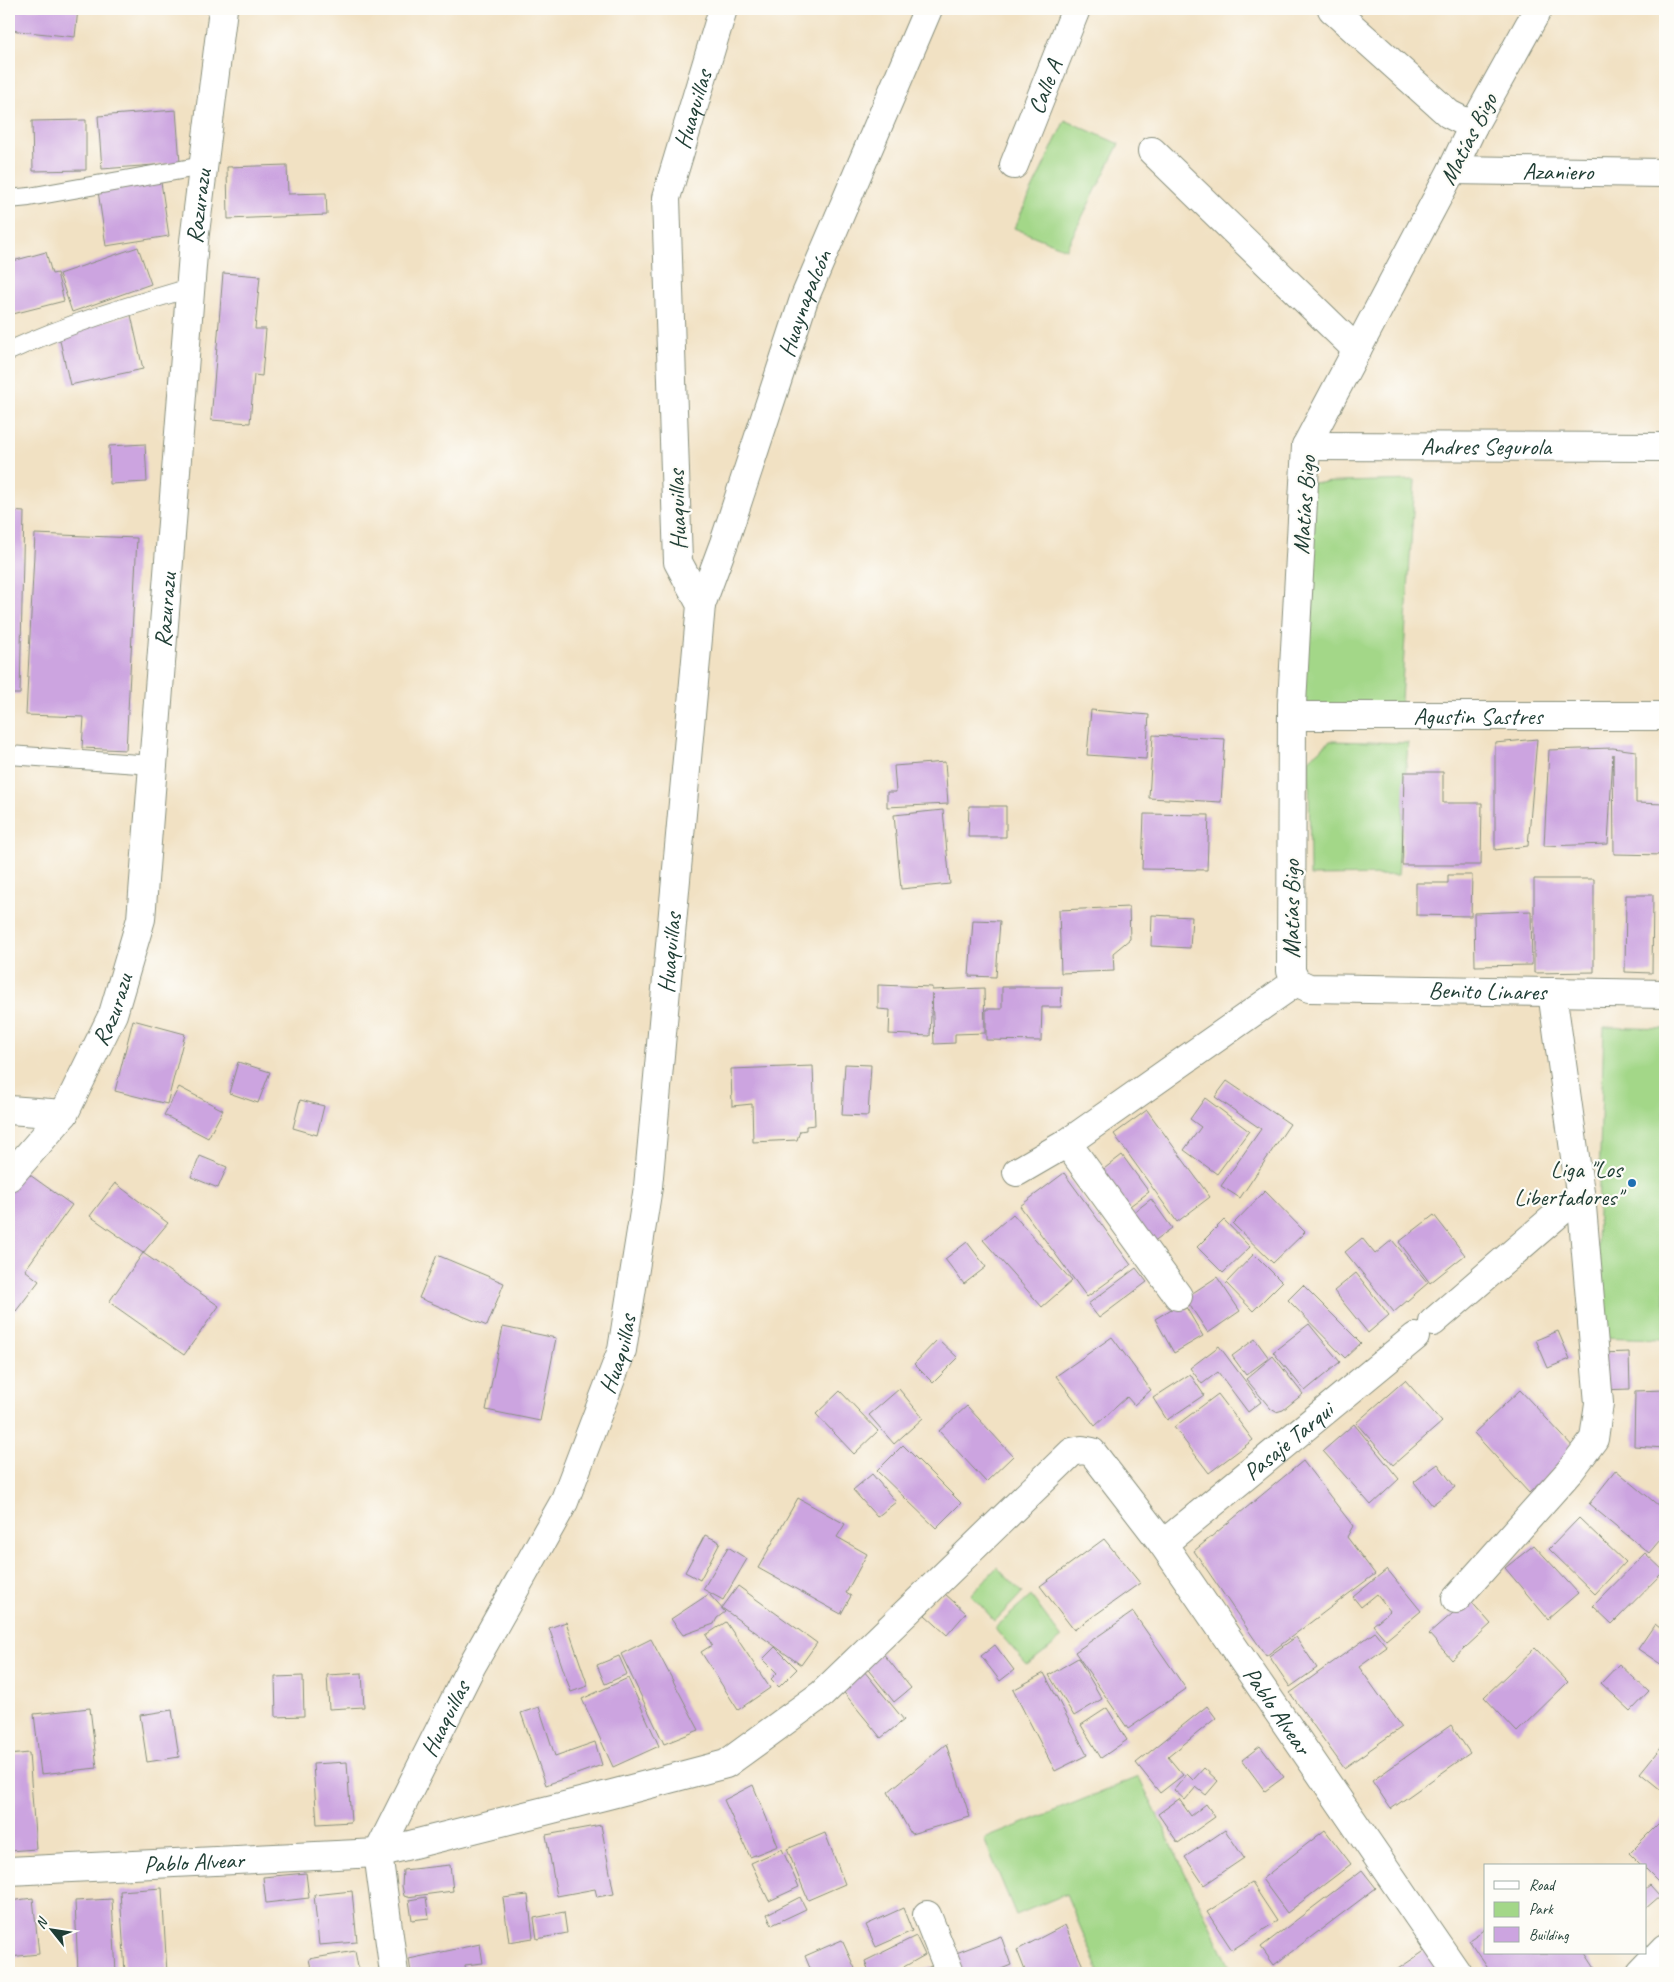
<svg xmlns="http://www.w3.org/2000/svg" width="1674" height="1982" font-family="Caveat,sans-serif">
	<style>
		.green { fill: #a3d788; stroke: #618a5e }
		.building { fill: #cca4e0 }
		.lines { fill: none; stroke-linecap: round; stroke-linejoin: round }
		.lane-casing { stroke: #888f7c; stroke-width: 20 }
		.street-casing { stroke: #888f7c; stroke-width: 30 }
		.lane { stroke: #fff; stroke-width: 18 }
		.street { stroke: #fff; stroke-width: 28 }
		.poi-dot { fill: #1f6fb2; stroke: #fdfcf7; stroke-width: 2 }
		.labels { text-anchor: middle; stroke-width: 4.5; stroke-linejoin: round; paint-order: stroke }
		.street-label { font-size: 24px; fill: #1f3d34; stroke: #fdfcf7 }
		.poi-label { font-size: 24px; fill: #1f3d34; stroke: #fdfcf7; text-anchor: end }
	</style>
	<rect width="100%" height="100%" fill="#fdfcf7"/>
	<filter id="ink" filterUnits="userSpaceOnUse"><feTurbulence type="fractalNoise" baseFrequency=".02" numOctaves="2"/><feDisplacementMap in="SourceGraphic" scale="10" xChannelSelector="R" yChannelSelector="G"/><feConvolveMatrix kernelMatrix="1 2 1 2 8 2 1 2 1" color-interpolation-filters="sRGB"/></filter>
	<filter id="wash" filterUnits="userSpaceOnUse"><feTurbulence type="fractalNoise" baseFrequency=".0096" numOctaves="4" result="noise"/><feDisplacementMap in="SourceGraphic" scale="20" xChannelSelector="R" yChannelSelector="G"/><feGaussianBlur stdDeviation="1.12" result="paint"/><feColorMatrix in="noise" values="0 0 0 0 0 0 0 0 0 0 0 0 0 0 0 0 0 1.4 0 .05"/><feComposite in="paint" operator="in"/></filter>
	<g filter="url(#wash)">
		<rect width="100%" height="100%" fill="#f1e1c3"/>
		<path class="green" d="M1065,120L1119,144L1066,249L1014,228Z
			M1415,480L1400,716L1292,704L1305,483Z
			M1330,741L1408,743L1398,875L1310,876L1309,759Z
			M1604,1027L1665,1029V1339L1594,1337Z
			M997,1567L1022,1593L995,1621L971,1595Z
			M1031,1596L1062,1638L1027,1665L995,1628Z
			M1139,1777L1233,1973H1100L1066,1894L1016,1915L984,1839Z"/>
		<g id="blocks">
			<path class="building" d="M12,9H78L75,37L9,30Z
				M176,110L180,163L102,169L98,116Z
				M86,120V170L33,171L32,121Z
				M287,165L288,194L326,193L327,215L228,219L227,167Z
				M161,182L169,236L106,246L98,191Z
				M138,247L151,284L72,312L59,274Z
				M46,252L52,274L57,273L64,301L9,315V262Z
				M223,273L260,276L255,329H266L262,376L254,375L250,423L211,420Z
				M131,315L143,369L70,385L58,332Z
				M145,444L147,482L110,484L109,446Z
				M9,511L24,512L20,694H9Z
				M35,534L137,538L126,750L82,748L84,717L26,715Z
				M1091,710L1149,715L1146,759L1087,755Z
				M1153,735L1225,739L1221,802L1149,798Z
				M1537,739L1528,846L1495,850V743Z
				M1613,748L1636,751V803L1664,804L1665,855L1614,854L1613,754L1608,844L1544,846L1549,750Z
				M945,762L948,804L887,807V792H896L894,766Z
				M1404,772H1443V803H1482L1481,865H1402Z
				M969,806H1006V837H968Z
				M943,810L950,884L901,889L894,815Z
				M1144,814L1209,815L1207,870L1142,869Z
				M1448,875H1472L1471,916L1416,915V883H1448Z
				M1534,879H1594V972L1534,973Z
				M1626,895H1653L1652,973L1625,972Z
				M1129,907L1130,939L1113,953L1114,971L1061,973L1059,910Z
				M1531,911L1532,965L1475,966L1474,913Z
				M1152,915L1192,917L1190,948L1151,946Z
				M973,920L1000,921L996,977L969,976Z
				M878,985L932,987V990L984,988L985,1033L955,1034V1043L934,1044L932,993L930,1036L889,1034L890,1010L878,1009Z
				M1002,987H1062L1061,1007H1042L1041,1041L986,1040V1009H1002Z
				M133,1020L185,1034L167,1104L115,1091Z
				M238,1062L270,1072L258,1103L229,1093Z
				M845,1064L871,1065L868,1116L842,1115Z
				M813,1066L815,1125L806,1126V1130L800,1131L797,1140L753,1142L752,1104L732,1106L731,1069Z
				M1227,1081L1290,1124L1240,1198L1221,1186L1261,1129L1215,1097Z
				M179,1087L223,1110L208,1138L164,1115Z
				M1205,1098L1249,1131L1217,1174L1184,1150L1201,1127L1190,1119Z
				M300,1100L324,1106L317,1135L293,1128Z
				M1147,1110L1210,1197L1177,1222L1114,1134Z
				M1122,1155L1149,1192L1123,1211L1096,1175Z
				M200,1156L227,1167L218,1188L191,1177Z
				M23,1170L72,1205L25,1270L39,1281L16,1311L9,1306V1190Z
				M1064,1173L1131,1265L1087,1297L1020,1206Z
				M115,1183L168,1223L143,1253L90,1216Z
				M1265,1191L1305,1232L1273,1263L1233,1224Z
				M1151,1199L1172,1228L1149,1245L1129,1216Z
				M1013,1214L1072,1281L1042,1307L983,1240Z
				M1434,1215L1465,1255L1430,1283L1399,1242Z
				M1224,1220L1250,1247L1223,1273L1197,1247Z
				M1362,1238L1375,1254L1392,1240L1428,1283L1394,1312L1345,1252Z
				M967,1242L986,1267L964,1284L945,1259Z
				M143,1253L219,1306L184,1355L109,1302Z
				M1254,1254L1282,1282L1253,1311L1226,1283Z
				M437,1255L504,1283L487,1326L419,1298Z
				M1136,1268L1147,1282L1099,1318L1088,1304Z
				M1356,1273L1389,1315L1368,1333L1334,1291Z
				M1217,1277L1240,1311L1208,1333L1185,1298Z
				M1303,1285L1361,1343L1345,1358L1288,1300Z
				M1183,1302L1203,1336L1174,1353L1155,1319Z
				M1309,1324L1340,1362L1305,1391L1273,1352Z
				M503,1327L556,1338L540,1421L486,1410Z
				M1558,1331L1570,1359L1548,1368L1536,1340Z
				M1112,1337L1151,1390L1134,1405L1127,1397L1095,1426L1056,1376Z
				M938,1339L958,1358L933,1383L914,1364Z
				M1255,1339L1269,1358L1246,1375L1232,1356Z
				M1219,1346L1261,1402L1248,1412L1218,1372L1202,1384L1190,1368Z
				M1629,1352L1630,1389L1600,1390L1599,1353Z
				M1273,1356L1303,1394L1283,1410L1276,1412L1271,1409L1246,1379Z
				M1190,1374L1204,1395L1167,1420L1153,1398Z
				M1405,1380L1442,1422L1393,1465L1356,1423Z
				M899,1389L923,1418L894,1444L869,1415Z
				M1520,1390L1576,1450L1529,1493L1474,1433Z
				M1665,1390V1448L1634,1446L1635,1391Z
				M840,1391L878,1431L854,1454L816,1414Z
				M1218,1394L1253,1440L1209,1473L1174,1427Z
				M967,1406L1013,1456L986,1482L939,1431Z
				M1354,1424L1399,1479L1371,1505L1323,1451Z
				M903,1445L961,1503L936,1528L877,1471Z
				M1303,1461L1353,1526L1347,1537L1375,1574L1266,1656L1194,1551Z
				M1438,1464L1455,1487L1432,1505L1414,1482Z
				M1616,1470L1665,1511V1534L1649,1553L1589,1504Z
				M872,1474L896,1502L877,1517L853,1490Z
				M798,1498L845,1524L837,1537L867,1554L846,1593L851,1596L841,1614L758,1568Z
				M1579,1518L1625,1562L1595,1594L1549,1549Z
				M705,1535L720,1542L700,1580L685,1572Z
				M1104,1539L1140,1583L1074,1630L1040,1586Z
				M1534,1545L1578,1593L1548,1619L1505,1568Z
				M728,1547L747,1559L723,1600L703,1589Z
				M1645,1553L1664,1571L1612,1624L1593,1606Z
				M1387,1569L1421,1611L1386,1640L1373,1625L1390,1611L1377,1594L1361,1607L1353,1597Z
				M738,1586L817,1643L801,1665L722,1608Z
				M944,1593L966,1613L947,1635L925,1615Z
				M709,1594L725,1612L717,1618L714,1624L683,1635L671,1619Z
				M1469,1599L1491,1624L1452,1660L1429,1634Z
				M1133,1612L1186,1689L1128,1729L1075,1652Z
				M566,1622L588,1686L571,1692L549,1628Z
				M726,1622L770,1688L738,1710L701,1652L712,1645L706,1635Z
				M1655,1624L1665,1632V1667L1638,1649Z
				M1375,1632L1387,1647L1359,1667L1402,1727L1344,1768L1290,1693Z
				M1296,1637L1317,1668L1290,1687L1269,1656Z
				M651,1639L699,1730L664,1744L621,1654Z
				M995,1645L1014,1670L1000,1681L981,1656Z
				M775,1647L797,1669L779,1687L771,1679L777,1673L763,1659Z
				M1535,1648L1568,1682L1517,1732L1484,1697Z
				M882,1652L911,1688L894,1702L865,1666Z
				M619,1656L627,1674L605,1684L597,1665Z
				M1078,1658L1102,1699L1074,1716L1049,1675Z
				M1619,1664L1649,1692L1631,1711L1601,1683Z
				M864,1671L904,1720L881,1738L841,1689Z
				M362,1673L364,1707L329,1709L327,1675Z
				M1044,1673L1087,1755L1055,1771L1013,1690Z
				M303,1676L304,1716L276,1717L275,1677Z
				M628,1678L659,1746L613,1767L582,1699Z
				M9,1700H11V1744H9Z
				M1207,1706L1216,1718L1168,1757L1183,1775L1160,1793L1136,1763Z
				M539,1707L555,1756L595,1742L602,1765L546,1785L521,1713Z
				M90,1708L97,1768L41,1774L34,1714Z
				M1107,1708L1127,1740L1101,1758L1081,1725Z
				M172,1710L179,1757L147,1762L140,1715Z
				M1451,1725L1470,1753L1391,1809L1372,1781Z
				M1665,1742V1786L1661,1790L1640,1773Z
				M946,1744L970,1817L911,1834L888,1792Z
				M1260,1746L1284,1777L1265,1791L1242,1760Z
				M29,1753L36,1849L9,1851V1755Z
				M347,1762L351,1822L317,1824L313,1764Z
				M1204,1768L1218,1781L1206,1795L1196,1787L1185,1800L1174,1790L1187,1774L1193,1780Z
				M753,1785L778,1846L750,1857L724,1800Z
				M1179,1799L1191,1816L1206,1804L1215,1817L1178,1843L1158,1814Z
				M1665,1817V1889L1645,1869V1866H1642L1629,1853Z
				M601,1825L614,1894L597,1897L595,1889L557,1896L546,1835Z
				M1225,1830L1244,1858L1204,1885L1185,1857Z
				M1325,1830L1351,1864L1287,1913L1262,1879Z
				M825,1833L845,1884L808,1900L787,1849Z
				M782,1849L799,1887L769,1901L751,1863Z
				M450,1865L453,1891L407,1897L404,1896L402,1886L403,1870Z
				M1362,1870L1376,1888L1274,1965L1261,1947Z
				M306,1873L309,1898L266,1903L263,1877Z
				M1252,1883L1277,1921L1232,1950L1207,1912Z
				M1650,1885L1660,1896L1645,1909V1889Z
				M162,1888L167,1973H125L120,1891Z
				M352,1891L357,1942L319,1945L314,1895Z
				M528,1895L533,1938L509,1942L503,1898Z
				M426,1897L429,1918L412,1920L409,1900Z
				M800,1897L806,1909L772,1925L767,1914Z
				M33,1898L39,1954L9,1957V1901Z
				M112,1899L116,1973H78L75,1901Z
				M903,1908L912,1931L876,1947L866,1925Z
				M564,1912L567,1933L537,1939L534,1918Z
				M1065,1925L1086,1973H1026L1017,1950Z
				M1485,1929V1953H1585L1598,1973H1491L1469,1940Z
				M916,1936L925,1955L893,1973H869L865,1961Z
				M1001,1936L1011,1965L999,1970L1000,1973H958L951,1955Z
				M842,1940L857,1973H812L805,1956Z
				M480,1944L483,1963L465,1965L466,1973H411L409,1959Z
				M1426,1950L1442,1973H1392Z
				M355,1951L359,1973H312L309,1959Z
				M931,1966L935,1973H918Z"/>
		</g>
	</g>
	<g filter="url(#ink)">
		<use href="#blocks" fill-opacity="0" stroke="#888f7c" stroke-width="1"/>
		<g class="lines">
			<g class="lane-casing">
				<path id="lane" d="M9,199L29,197L203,166
					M9,351C67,324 128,306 190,288
					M9,755L153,765"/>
			</g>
			<g class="street-casing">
				<g id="street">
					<path d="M1332,9L1449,114L1473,126"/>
					<path id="s1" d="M1538,9L1473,126L1452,170L1306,446L1292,704L1291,971L1296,982L1309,988L1665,994"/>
					<path d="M1152,151L1357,350"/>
					<path id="s2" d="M1014,165L1076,9"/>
					<path id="s3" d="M1452,170L1665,173"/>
					<path id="s4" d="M1306,446L1665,447"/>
					<path id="s5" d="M701,605L724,543L804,299L928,9"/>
					<path id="s6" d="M1292,716H1665"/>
					<path d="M9,1110L64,1114"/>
					<path d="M1067,1143L1178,1296"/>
					<path d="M1017,1172L1067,1143L1296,982"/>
					<path id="s7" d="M9,1177L64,1114L113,1014L141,919L194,241L223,9"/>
					<path d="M1433,1322L1580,1195"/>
					<path id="s8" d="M1163,1544L1415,1337"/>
					<path d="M1456,1599L1570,1471L1594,1439L1599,1403L1582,1207L1552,992"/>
					<path id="s9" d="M378,1853L471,1667L564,1502L622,1350L648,1187L701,605L678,562L666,198L723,9"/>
					<path d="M378,1853L394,1973"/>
					<path id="s10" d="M9,1871L378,1853L612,1794L726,1764L822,1694L1072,1452L1082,1450L1092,1452L1163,1544L1457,1973"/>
					<path d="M927,1915L950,1973"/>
					<path d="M1641,1973L1665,1948"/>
				</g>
			</g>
			<use href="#lane" class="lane"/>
			<use href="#street" class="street"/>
		</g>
	</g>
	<circle class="poi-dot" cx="1632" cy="1183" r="5"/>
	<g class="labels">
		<g class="street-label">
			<text dy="8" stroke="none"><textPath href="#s2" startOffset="84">Calle A</textPath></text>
			<text dy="8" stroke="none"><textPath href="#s9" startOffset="1815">Huaquillas</textPath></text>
			<text transform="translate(1468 139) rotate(-63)" y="8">Matías Bigo</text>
			<text dy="8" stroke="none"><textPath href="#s3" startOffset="106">Azaniero</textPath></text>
			<text dy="8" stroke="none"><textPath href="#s7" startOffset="1009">Razurazu</textPath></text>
			<text dy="8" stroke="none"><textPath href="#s5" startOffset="319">Huaynapalcón</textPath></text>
			<text dy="8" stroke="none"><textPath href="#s4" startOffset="180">Andres Segurola</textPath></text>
			<text transform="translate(1304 505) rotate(-86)" y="8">Matías Bigo</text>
			<text transform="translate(677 510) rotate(-92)" y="8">Huaquillas</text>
			<text dy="8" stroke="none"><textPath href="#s7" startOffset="604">Razurazu</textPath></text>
			<text dy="8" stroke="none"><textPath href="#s6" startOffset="186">Agustin Sastres</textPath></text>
			<text transform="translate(1291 909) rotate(-90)" y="8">Matías Bigo</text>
			<text dy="8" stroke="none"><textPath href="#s9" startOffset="960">Huaquillas</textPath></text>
			<text dy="8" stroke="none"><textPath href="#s1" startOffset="1225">Benito Linares</textPath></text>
			<text dy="8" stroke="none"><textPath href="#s7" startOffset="199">Razurazu</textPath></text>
			<text dy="8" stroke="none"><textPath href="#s9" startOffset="555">Huaquillas</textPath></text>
			<text dy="8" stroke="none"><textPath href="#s8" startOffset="162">Pasaje Tarqui</textPath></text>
			<text dy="8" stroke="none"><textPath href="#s10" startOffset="1534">Pablo Alvear</textPath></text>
			<text dy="8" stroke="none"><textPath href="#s9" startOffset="150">Huaquillas</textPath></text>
			<text dy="8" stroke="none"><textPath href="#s10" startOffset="185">Pablo Alvear</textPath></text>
		</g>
		<g class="poi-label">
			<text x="1622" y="1177">Liga "Los<tspan x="1622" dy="28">Libertadores"</tspan></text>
		</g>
	</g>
	<rect width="1674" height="1982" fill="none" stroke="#fdfcf7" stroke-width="30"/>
	<rect x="1484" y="1864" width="162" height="90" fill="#fdfcf7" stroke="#a4b0a9"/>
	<rect x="1494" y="1881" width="25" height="8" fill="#ffffff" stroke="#a4b0a9"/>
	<text x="1529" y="1890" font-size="15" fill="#1f3d34">Road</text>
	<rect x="1494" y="1902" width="25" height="15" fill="#a3d788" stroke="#a4b0a9"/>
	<text x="1529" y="1914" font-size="15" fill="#1f3d34">Park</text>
	<rect x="1494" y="1927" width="25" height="15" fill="#cca4e0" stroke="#a4b0a9"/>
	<text x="1529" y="1940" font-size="15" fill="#1f3d34">Building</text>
	<g transform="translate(52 1930) rotate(300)" stroke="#fdfcf7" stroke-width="4" paint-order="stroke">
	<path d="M0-4L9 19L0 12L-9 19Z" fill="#1f3d34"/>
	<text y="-8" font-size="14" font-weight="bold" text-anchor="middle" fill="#1f3d34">N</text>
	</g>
</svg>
